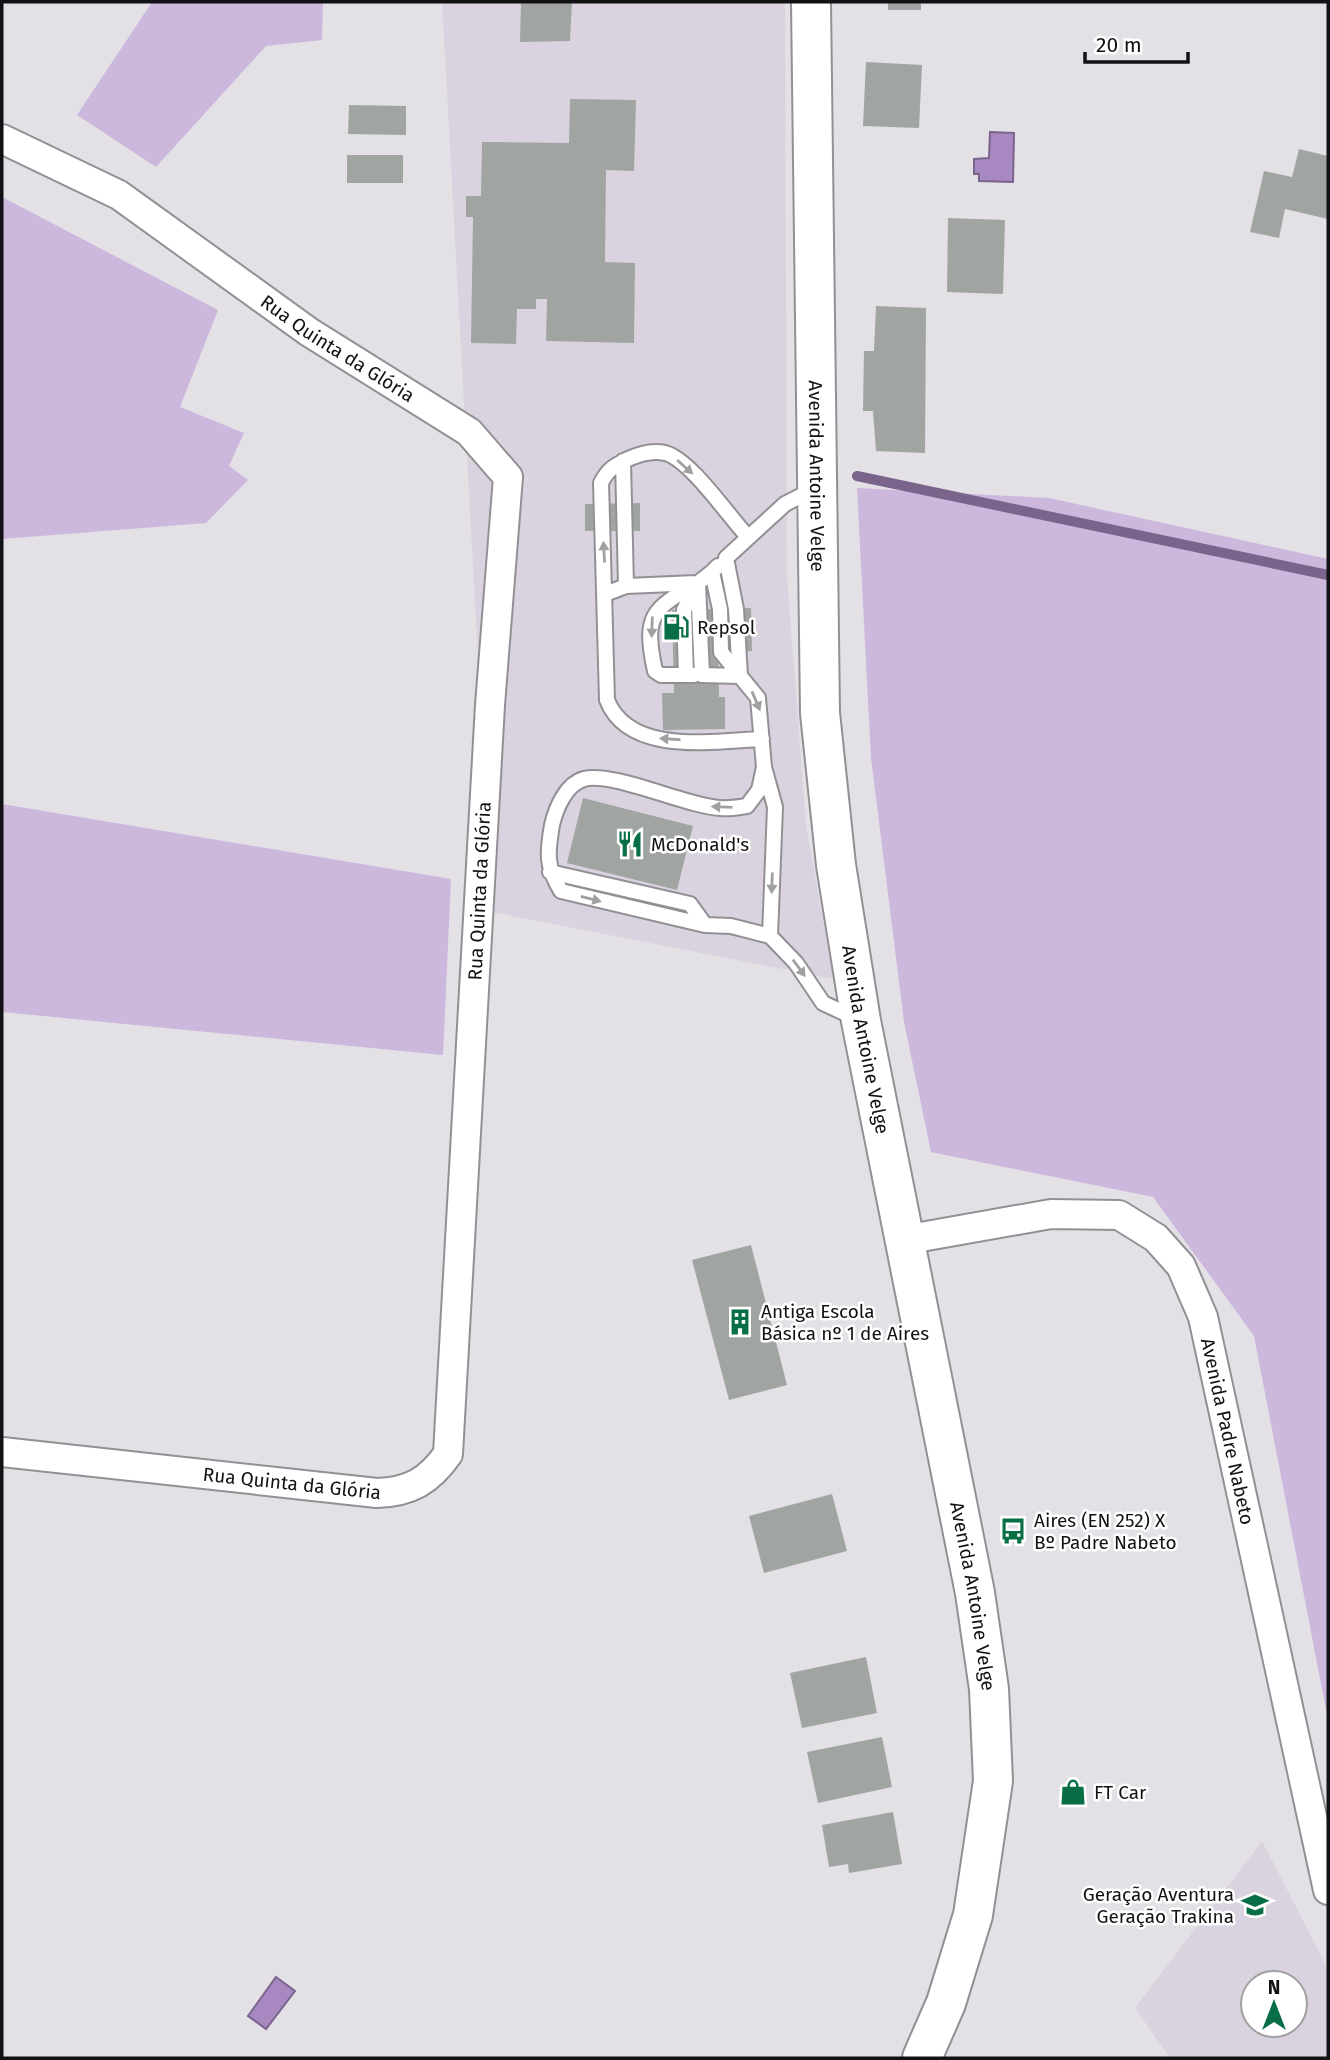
<svg xmlns="http://www.w3.org/2000/svg" width="1330" height="2060" font-family="'Fira Sans',sans-serif">
	<style>
		.built { fill: #dad3df; fill-rule: evenodd }
		.green { fill: #ccb7dd }
		.water { fill: #a888c0; stroke: #7b648c; stroke-width: 2 }
		.lines { fill: none; stroke-linecap: round; stroke-linejoin: round }
		.stream { stroke: #7b648c; stroke-width: 10 }
		.building { fill: #a0a5a2 }
		.lane-casing { stroke: #939095; stroke-width: 18 }
		.street-casing { stroke: #939095; stroke-width: 32 }
		.primary-casing { stroke: #939095; stroke-width: 42 }
		.lane { stroke: #fff; stroke-width: 14 }
		.street { stroke: #fff; stroke-width: 28 }
		.primary { stroke: #fff; stroke-width: 38 }
		.oneway { fill: #a0a0a1 }
		.labels { text-anchor: middle; stroke-width: 5; stroke-linejoin: round; paint-order: stroke }
		.street-label { font-size: 19px; fill: #121113; stroke: #fff }
		.poi-label { font-size: 19px; fill: #121113; stroke: #fff; text-anchor: start }
	</style>
	<rect width="100%" height="100%" fill="#e3e0e6"/>
	<path class="built" d="M442,2H785L787,577L806,825L834,979L492,912Z
		M1262,1841L1328,1969V2058H1170L1135,2008ZM1253,1983H1295V2025H1253Z"/>
	<path class="green" d="M152,2H323L322,40L266,46L156,167L77,115Z
		M2,197L218,310L180,407L244,433L229,466L248,480L206,523L2,539Z
		M857,488L1049,498L1328,559V1720L1254,1336L1153,1197L931,1152L904,1022L871,758Z
		M2,804L451,879L443,1055L2,1012Z"/>
	<path class="water" d="M990,132L1014,133L1013,182L979,181V174H974V159L989,158Z
		M276,1977L295,1991L266,2029L248,2016Z"/>
	<g class="lines">
		<path class="stream" d="M857,476L1328,575"/>
	</g>
	<path class="building" d="M521,2H572L570,41L520,42Z
		M888,2H921V10H888Z
		M866,62L922,65L919,128L863,126Z
		M570,99L636,100L634,171L606,170L605,262L635,263L634,343L546,341L547,299H536V309H517L516,344L471,343L473,217H466V196H481L482,142L569,143Z
		M349,105L406,106V135L348,134Z
		M1299,149L1328,156V219L1285,209L1279,238L1250,232L1264,171L1292,177Z
		M347,155H403V183H347Z
		M948,218L1005,220L1003,294L947,292Z
		M876,306L926,308L925,453L876,451L873,411H863L864,351H874Z
		M640,503V531H585V504Z
		M751,608L752,651L718,652L719,697H725V729L663,730L662,693H674L672,610Z
		M583,798L693,826L677,890L567,863Z
		M751,1245L787,1385L729,1400L692,1260Z
		M832,1494L847,1551L764,1573L749,1516Z
		M866,1657L877,1713L802,1728L790,1673Z
		M882,1737L892,1787L818,1803L807,1752Z
		M893,1812L902,1864L849,1873L848,1864L829,1867L822,1825Z"/>
	<g class="lines">
		<g class="lane-casing">
			<path id="lane" d="M748,537C729,517 690,459 665,453C653,450 639,454 628,459C614,466 608,469 601,483L607,700C629,756 714,741 762,739
				M718,566L712,572L720,609L721,652L738,673
				M712,572L698,583L702,675L740,676
				M626,586L696,583
				M605,594L626,586L623,461
				M686,675H661L655,671C643,615 652,609 698,583
				M694,675H686L684,610L697,584
				M764,767L759,790L747,806C739,807 729,809 721,808C688,807 613,771 584,779C566,784 556,808 552,825C547,854 546,866 561,891L705,925L731,926L770,936L796,963L823,1003L855,1018
				M550,872L690,904L705,925
				M770,936L775,807L764,767L758,698L740,676L736,609L726,558L785,504L814,489"/>
		</g>
		<g class="street-casing">
			<g id="street">
				<path id="s1" d="M2,139L119,195L309,332L469,432L508,477L490,705L448,1454C429,1481 410,1492 377,1493L2,1452"/>
				<path id="s2" d="M904,1240L1051,1214L1119,1215L1156,1238L1181,1266L1203,1317L1328,1890"/>
			</g>
		</g>
		<g class="primary-casing">
			<g id="primary">
				<path id="s3" d="M811,2L820,713L836,865L861,1021L975,1593L989,1689L993,1781L973,1915L946,2003L922,2058"/>
			</g>
		</g>
		<use href="#lane" class="lane"/>
		<use href="#street" class="street"/>
		<use href="#primary" class="primary"/>
	</g>
	<defs><path id="oneway-solid" d="M-6-.8H1V-3.2L6.5 0L1 3.2V.8H-6Z" transform="scale(1.75)"/></defs>
	<g class="oneway">
		<use href="#oneway-solid" transform="translate(685 467) rotate(42)"/>
		<use href="#oneway-solid" transform="translate(604 552) rotate(-93)"/>
		<use href="#oneway-solid" transform="translate(652 627) rotate(92)"/>
		<use href="#oneway-solid" transform="translate(756 701) rotate(67)"/>
		<use href="#oneway-solid" transform="translate(670 739) rotate(-176)"/>
		<use href="#oneway-solid" transform="translate(722 807) rotate(-178)"/>
		<use href="#oneway-solid" transform="translate(772 883) rotate(92)"/>
		<use href="#oneway-solid" transform="translate(591 899) rotate(14)"/>
		<use href="#oneway-solid" transform="translate(799 968) rotate(54)"/>
	</g>
	<defs>
		<g id="fuel-bare" transform="scale(2.1)"><path d="M-5.5-6h7V0h2V4h1.3V-2.5L3-4.5l.8-.8L6-3V5H2.5V1h-1V6h-7ZM-4.2-4.7v3.2H.2V-4.7Z" fill="#076e45" stroke="#fff" stroke-width="2.5" paint-order="stroke"/></g>
		<g id="restaurant-bare" transform="scale(2.1)"><path d="M-5-6h1v4h1v-4h1v4h1v-4h1v5L-1.5 .5V6h-2V.5L-5-1ZM5-6V6H3V1.5H1.5Q1.5-4 5-6Z" fill="#076e45" stroke="#fff" stroke-width="2.5" paint-order="stroke"/></g>
		<g id="building-bare" transform="scale(2.1)"><path d="M-4-6H4V6H1V3H-1V6H-4ZM-2.5-4.3h1.7v1.8h-1.7ZM.8-4.3h1.7v1.8H.8ZM-2.5-1h1.7V.8h-1.7ZM.8-1h1.7V.8H.8Z" fill="#076e45" stroke="#fff" stroke-width="2.5" paint-order="stroke"/></g>
		<g id="bus-bare" transform="scale(2.1)"><path d="M-5-6H5V4H4V6H2V4H-2V6H-4V4H-5ZM-3.5-4V0h7V-4ZM-3.5 1.2v1.5H-2V1.2ZM2 1.2v1.5H3.5V1.2Z" fill="#076e45" stroke="#fff" stroke-width="2.5" paint-order="stroke"/></g>
		<g id="shop-bare" transform="scale(2.1)"><path d="M-5-2.5h2.3a2.7 3.5 0 0 1 5.4 0H5L5.5 6h-11ZM-1.5-2.5h3a1.5 2.3 0 0 0-3 0Z" fill="#076e45" stroke="#fff" stroke-width="2.5" paint-order="stroke"/></g>
		<g id="school-bare" transform="scale(2.1)"><path d="M0-5L7-2L0 1L-7-2ZM-4 1L0 2.5L4 1V4Q0 6-4 4Z" fill="#076e45" stroke="#fff" stroke-width="2.5" paint-order="stroke"/></g>
	</defs>
	<g fill-rule="evenodd">
		<use href="#fuel-bare" x="676" y="627"/>
		<use href="#restaurant-bare" x="630" y="844"/>
		<use href="#building-bare" x="740" y="1322"/>
		<use href="#bus-bare" x="1013" y="1531"/>
		<use href="#shop-bare" x="1073" y="1792"/>
		<use href="#school-bare" x="1255" y="1905"/>
	</g>
	<g class="labels">
		<g class="street-label">
			<text dy="7" stroke="none"><textPath href="#s1" startOffset="397">Rua Quinta da Glória</textPath></text>
			<text dy="7" stroke="none"><textPath href="#s3" startOffset="474">Avenida Antoine Velge</textPath></text>
			<text transform="translate(479 891) rotate(-87)" y="7">Rua Quinta da Glória</text>
			<text dy="7" stroke="none"><textPath href="#s3" startOffset="1041">Avenida Antoine Velge</textPath></text>
			<text dy="7" stroke="none"><textPath href="#s2" startOffset="471">Avenida Padre Nabeto</textPath></text>
			<text transform="translate(292 1483) rotate(6)" y="7">Rua Quinta da Glória</text>
			<text dy="7" stroke="none"><textPath href="#s3" startOffset="1608">Avenida Antoine Velge</textPath></text>
		</g>
		<g class="poi-label">
			<text x="697" y="634">Repsol</text>
			<text x="651" y="851">McDonald's</text>
			<text x="761" y="1318">Antiga Escola<tspan x="761" dy="22">Básica nº 1 de Aires</tspan></text>
			<text x="1034" y="1527">Aires (EN 252) X<tspan x="1034" dy="22">Bº Padre Nabeto</tspan></text>
			<text x="1094" y="1799">FT Car</text>
			<text x="1234" y="1901" text-anchor="end">Geração Aventura<tspan x="1234" dy="22">Geração Trakina</tspan></text>
		</g>
	</g>
	<rect width="1330" height="2060" fill="none" stroke="#121113" stroke-width="7"/>
	<g transform="translate(1274 2004)"><circle r="33" fill="#ffffff" stroke="#a0a0a1" stroke-width="2"/>
	<path d="M0-5L12 26L0 18L-12 26Z" fill="#076e45"/>
	<text y="-10" font-size="19" font-weight="bold" text-anchor="middle" fill="#121113">N</text>
	</g>
	<path d="M1085 52v10h103v-10" fill="none" stroke="#121113" stroke-width="3.5"/>
	<text x="1096" y="52" font-size="21" fill="#121113" stroke="#ffffff" stroke-width="5" paint-order="stroke">20 m</text>
</svg>
